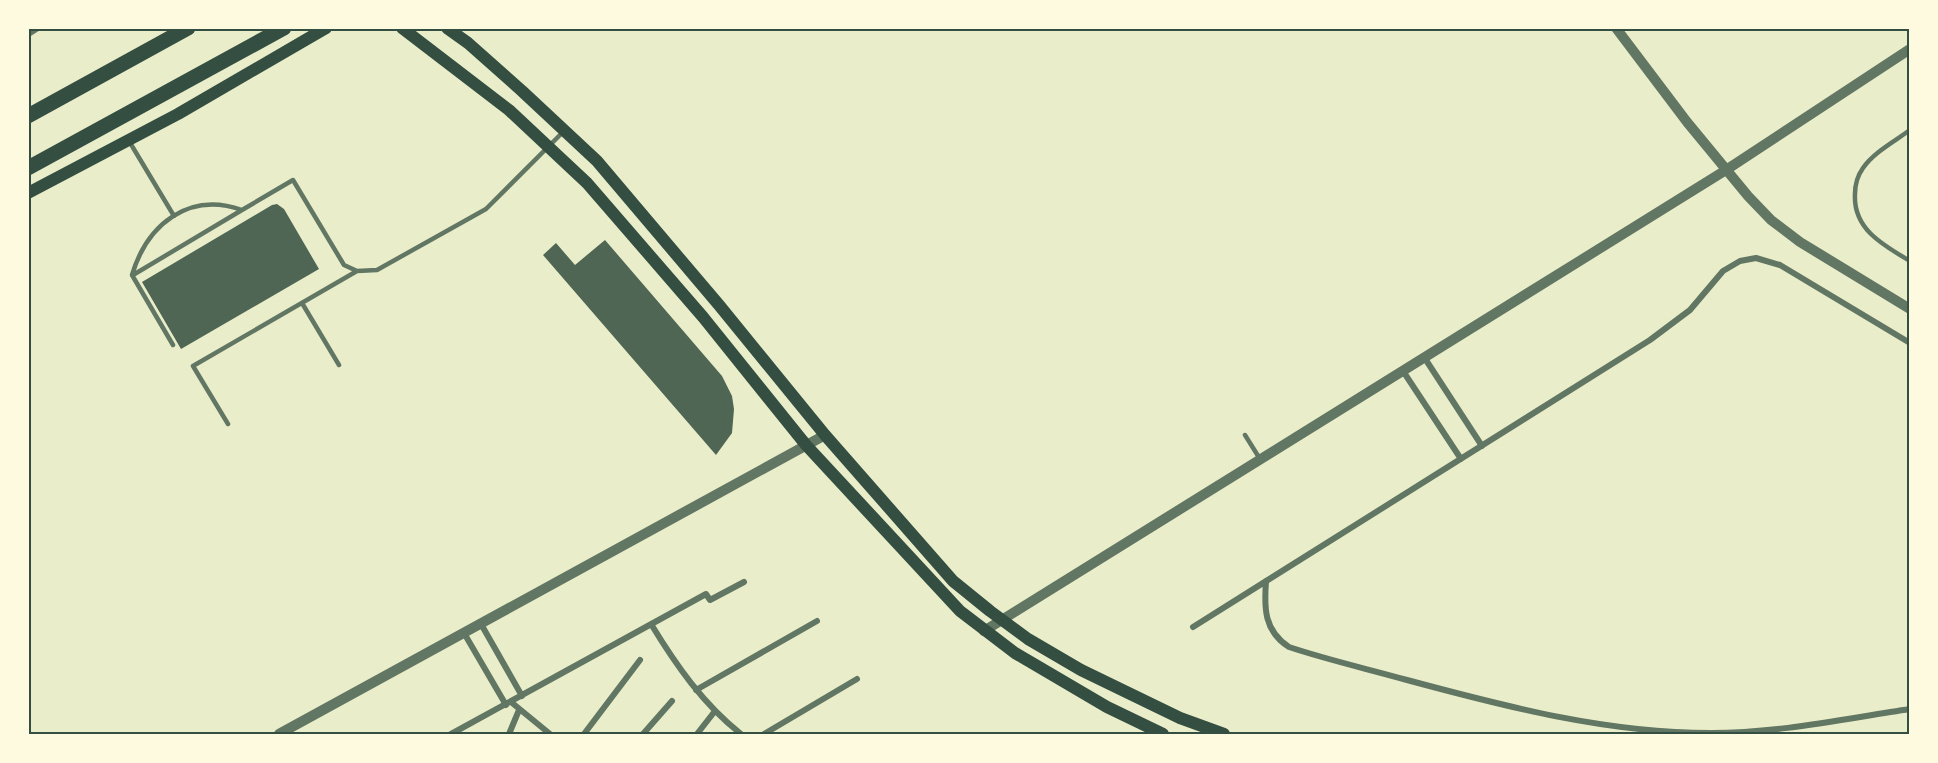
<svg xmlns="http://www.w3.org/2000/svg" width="1938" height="763" font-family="Spectral,serif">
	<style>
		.building { fill: #4f6655 }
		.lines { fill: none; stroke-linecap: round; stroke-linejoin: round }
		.service { stroke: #617663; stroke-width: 4.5 }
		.minor { stroke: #617663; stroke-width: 6 }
		.tertiary { stroke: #617663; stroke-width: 10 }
		.secondary { stroke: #344e41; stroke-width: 12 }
		.trunk { stroke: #344e41; stroke-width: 15 }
		.neatline { fill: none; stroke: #344e41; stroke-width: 2 }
	</style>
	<rect width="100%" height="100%" fill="#e9edc9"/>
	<path class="building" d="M277,204L284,209L319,269L181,349L142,282L272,205Z
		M605,240L722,376L732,396L734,409L732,433L716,455L543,255L556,243L575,265Z"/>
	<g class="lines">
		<path class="service" d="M28,35L39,28
			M1910,130C1895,141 1874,152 1863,168C1858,175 1855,185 1855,194C1853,229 1883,245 1910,261
			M129,141L174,216
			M133,275L242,210
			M302,303L339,365
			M173,345L132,275C147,225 188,191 242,210L293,180L344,265L357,271L377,270L486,209L563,132
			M228,424L193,366L357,271
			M1245,435L1260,459"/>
		<path class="minor" d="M1424,357L1482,446
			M1403,371L1461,459
			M1266,581C1264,608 1264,631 1289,647C1328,660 1368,669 1407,680C1507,707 1607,733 1711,733C1779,733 1843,719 1910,709
			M481,624L522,696
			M651,624C676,665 703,704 741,734
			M1193,627L1650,340L1690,310L1723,271L1740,261L1756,258L1780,265L1910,343
			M464,633L506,705
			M696,690L817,621
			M511,702L550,734
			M451,734L706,594L710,600L744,582
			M509,734L519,710
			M584,734L640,660
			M643,734L672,701
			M697,734L715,711
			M764,734L857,679"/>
		<path class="tertiary" d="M1616,28L1687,122L1748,196L1771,220L1800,242L1910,309
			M984,631L1726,170L1910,49
			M279,734L825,435"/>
		<path class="secondary" d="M402,28L509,110L587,183L703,317L806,445L960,611L1015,653L1107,707L1163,734
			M447,28L468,43L522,91L597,161L719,305L825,435L953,581L990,611L1028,639L1081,670L1180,718L1224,734
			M28,193L178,114L326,28"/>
		<path class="trunk" d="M28,116L188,28
			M28,168L284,28"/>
	</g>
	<rect width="1938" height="763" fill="none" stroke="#fefae0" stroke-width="60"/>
	<rect x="30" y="30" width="1878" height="703" class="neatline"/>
</svg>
